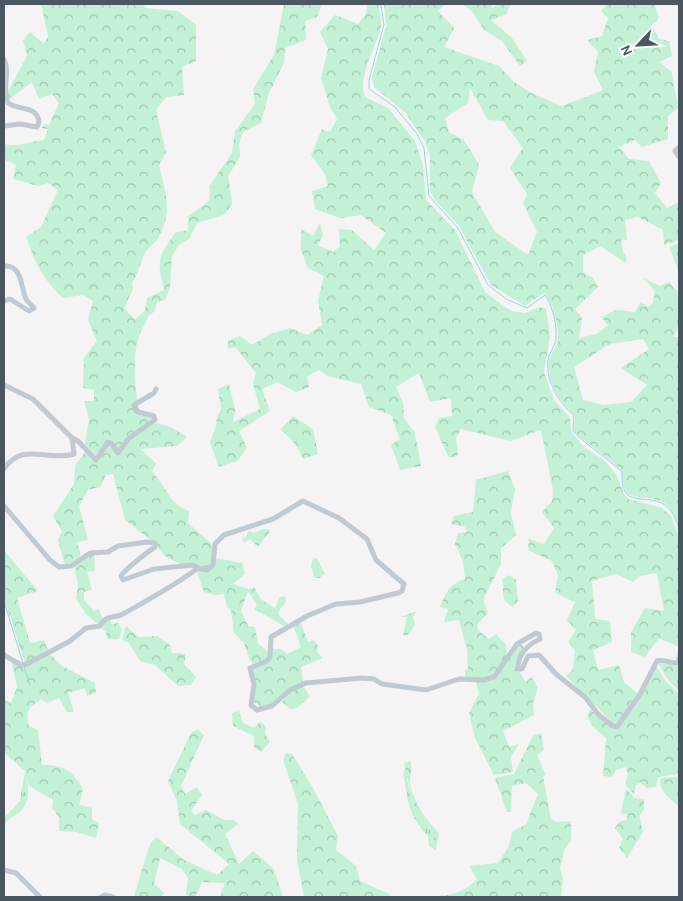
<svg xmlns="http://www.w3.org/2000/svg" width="683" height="901" font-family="Karla,sans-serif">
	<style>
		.grass { fill: url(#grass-tufts) }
		.forest { fill: url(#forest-crowns); fill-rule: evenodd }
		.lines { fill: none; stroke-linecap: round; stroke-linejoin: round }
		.stream { stroke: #90daee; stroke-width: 1 }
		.minor { stroke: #c1cad2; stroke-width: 5 }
	</style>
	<defs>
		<pattern id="grass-tufts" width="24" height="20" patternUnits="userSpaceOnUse" patternTransform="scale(1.25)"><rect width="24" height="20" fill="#c3f1d5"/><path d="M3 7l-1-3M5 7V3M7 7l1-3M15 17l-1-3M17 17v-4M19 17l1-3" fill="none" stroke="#a0c6b0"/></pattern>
		<pattern id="forest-crowns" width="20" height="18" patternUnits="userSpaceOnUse" patternTransform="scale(1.25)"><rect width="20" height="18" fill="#c3f1d5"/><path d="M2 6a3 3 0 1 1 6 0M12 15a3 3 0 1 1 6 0" fill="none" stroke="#a0c6b0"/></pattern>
	</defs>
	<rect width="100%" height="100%" fill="#f5f3f3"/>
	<path class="grass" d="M405,769L408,772L407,780L414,806L425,818L435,836L429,846L428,835C408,818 407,796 403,771Z
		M25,771C29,784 31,802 19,813C13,817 8,818 4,825V818L20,801Z"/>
	<path class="forest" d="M41,4H143L145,8L178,11L196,25V61L182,67L184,95L166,97L156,110L166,152L159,165C165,193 174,213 157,240C154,244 149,247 146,251C140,262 139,273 132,283L133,289L124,308L135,320L145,310L147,298L164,290C157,259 157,259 175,233L188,230V216L209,201L210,185L232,153L235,131L255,104L253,89L274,55L284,4H322L317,17L305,21L306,40L285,48L284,63L269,93L261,123L243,132L239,144L240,157L228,176L232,204L224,215L197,223L189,239L179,245L172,256L170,288L165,300L157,302L155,311L148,316C146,323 143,327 140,333C132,353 135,380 137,400L132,405L137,414L154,419L119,450L111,440H108L96,456L85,444L89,419L84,401H94V390L83,388L84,358L97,341L88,320L93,301L83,295L63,298C43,280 35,262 26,237L41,227L58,190L48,183L38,186L13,179L16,165L4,159V144C22,148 26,141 44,140L48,129L42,128L43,124L49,125L59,103L52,94L39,99L32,82L10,99L7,93L27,56L23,40L30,32L44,44L48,36Z
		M368,4H379C379,11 382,21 381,28C376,46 357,78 365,97L388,108L415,141L423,165L426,200L455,230L485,292L506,308L516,312L525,313L539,307L546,309L550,336L544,372L554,400L570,418L571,431L584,447L604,460L611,468L617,476L624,494L628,499L662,508L671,516L679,537V662H675L679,647L659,638L645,657L631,652V632L645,608L664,611L657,573L640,576L633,582L616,574L592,581L595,619L610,621L612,642L593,650L598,670L619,665L624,682L637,693L616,726L566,676L573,669L575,650L568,642L576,630L567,620L575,602L555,593L558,575L552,561L528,550L529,539L544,544L554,528L542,512L552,501L553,490L541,430L510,441L461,429L456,438L458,456L449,458L435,427L439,418L452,416L451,398L430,402L419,373L396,387L403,403L404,418L415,433L421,466L400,470L391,445L400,439L391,415L369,407L361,384L327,376L319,370L307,376L309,387L296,392L277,382L262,389L270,411L239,431L247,448L237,461L219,467L210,442L216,426L217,417L221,410L218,389L229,384L235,410L233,422L260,409L253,384L256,373L235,347L228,349V341L240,336L252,345L270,334L290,328L307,335L322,325L318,301L324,276L308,268L301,250V229L313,236L320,223L323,235L318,245L333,252L340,246L339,229L352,230L374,250L386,233L361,215L340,218L315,209L312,191L328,186L325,174L311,155L322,129L330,132L337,119L330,107L321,78L328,49L320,32L335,15L358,24L365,16Z
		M384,4H446L438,11L454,28L444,47L499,66L513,81L531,93L562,106L603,90L594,72L598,52L587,40L602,36L608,18L601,11L607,4H654L659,17L653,27L659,39L669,41L672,56L659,62L672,72L678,108L668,116V139L642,147L635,140L619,147L629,159L649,161L661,183L655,193L667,208L679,202V240L664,245L663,230L638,217L625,220L627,240H621L623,252L627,257L625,263L601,246L583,255V272L593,278L598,287L575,309L582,318L579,338L597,334L608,325L601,317L616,310L635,312L641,302L648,307L653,303L655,291L643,278L660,286L669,282L677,291L679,325L674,337H679V526C676,519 673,511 667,505C649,489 621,511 622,471C608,456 589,446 574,431L575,415C560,403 547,382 549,361C550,354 557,347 558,340C559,328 553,301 544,293L525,306L491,285L459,226L434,199L430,190V155L424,140L405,112L374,87L372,77L386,26ZM470,88L488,120L503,121L523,148L510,168L527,194L523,203L537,232L528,255L495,232L472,192L479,165L464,140L449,132L445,118L468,103ZM643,339L649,349L621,368L647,385L631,402L603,405L583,400L574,367L610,344Z
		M462,4H490L492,8L499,4H510L507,14L491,20L512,38L527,61L520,66L502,41L483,29L473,12Z
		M679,243V281L677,267L669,247Z
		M293,416L313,429L318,454L303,459L297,446L281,429Z
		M156,423L171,427L187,437L177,446L140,449L156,463L152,472C167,486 168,504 189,511L188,523L213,545L211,565L206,569L182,565L165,556L151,540L125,520L113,474L106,475L100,487L88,490L79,506L88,540L77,542L81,555L76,560L65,565L58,540L62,531L53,516L74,484L75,466L85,452L95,462L106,445L110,444L115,452L121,453L130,438Z
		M508,471L515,489L511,513L516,535L501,548V564L483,600L488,613L477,625L479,631L489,639L496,634L506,645L507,657L491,676L482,679L465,677V671L468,668L467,649L459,620L444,622L448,609L440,607C446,593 449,584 465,579L463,562L455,544L458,533L467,532L465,527L451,524L454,516L473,512L476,480Z
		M264,529L271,530L258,547L250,539L244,543L242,539L248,535L247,533L250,531L254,533Z
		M4,550L38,591L17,598L30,643L44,640L48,650L25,663L4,598Z
		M87,554L94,555L95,571L87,572L92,589L84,592V600L94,611L99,609L103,619L99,625L86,614L76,599L78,584L74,565Z
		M215,558L242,563L245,574L233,584L248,589L254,587L261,599L275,608L280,597L285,596L286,602L277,613L288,624L284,626L254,609L257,605L248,591L241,611L248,626L255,627L258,643L269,653L266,660L254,664L250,661L244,643L234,633L231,610L227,607L224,594L216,595L204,592L197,572L199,570L208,571Z
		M317,558L325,574L319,578L314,577L311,566L313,559Z
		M509,575L516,580L518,601L512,607L504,600L502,580Z
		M416,611L413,617L415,625L408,635H403L407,617H401Z
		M111,618V624L118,623L122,630L119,639H107L106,632L100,627Z
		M300,621L308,642L314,640L318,646L317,652L323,658L301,667L303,682L277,702L261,708L253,701L252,668L268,662L271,649H281L287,654L301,647L293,625Z
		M126,626L138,637L157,636L170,645L172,653L186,654L184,664L196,677L191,685L178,686L155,665L140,661L129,643L122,640Z
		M520,643L524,647L515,666L526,682L531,677L538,687L533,704L534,715L503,731L509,747L519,744L511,757L513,772L494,775L475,738L469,713L479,694L476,681H488Z
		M50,654L62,666L95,683L96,693L87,696L85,688L68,693L74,712H67L59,698L47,703L41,699C29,707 25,711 29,726L38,730L42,765C64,765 72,770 83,789L79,805L92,808V819L99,823L96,838L76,832L59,831V817L52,808L53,800L29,786L25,771L4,753V700L11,703L17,687L11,660L17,665Z
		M658,663L679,666V691L666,677Z
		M656,665L664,679L679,694V774L658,777L656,787L646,788L641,782L636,785L634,794L625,785L628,774L626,767L616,770L612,777L603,776L606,738L592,726L587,716L590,709L608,725L616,729L646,687Z
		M302,685L310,696L297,708L290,709L282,702L289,693Z
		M239,711L243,723L254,728L260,722L266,726L265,734L270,742L261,752L254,747V736L233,726L232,713Z
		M198,729L204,735L181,786L185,794L197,787L202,795L191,811L195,815L206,810L224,820H234L238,824L225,834L239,864L253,851L274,869L283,897H220L225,883L202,882L195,897L186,895L188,878L182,869L160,858L154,883L164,893L161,897H124L134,896L150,844L156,837L184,860L217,875L229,864L180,824L177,801L168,781L191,733Z
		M541,733L544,750L537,755L546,775L543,776C546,791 548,805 551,819L557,822L571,821V841L564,850L560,869L563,878L561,897H418L417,896C443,896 458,898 477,879L469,866L498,863L509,846L512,832L526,824L538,794L526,783L512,786L511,812H507L495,778L514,774L533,736Z
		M286,753L292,754L313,788L338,836L336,850L356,866L360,881L389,894V897H304L297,860L298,804L283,760Z
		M410,761C414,770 409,774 410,783C412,800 427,821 439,833L436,850L429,846L435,836L425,818L414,806L404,763Z
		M679,777V807C671,799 657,790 661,778Z
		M626,789L635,798L644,799V810L639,816L643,832L627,858L619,847L623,839L615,828L619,822L626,820L628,815L621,813Z"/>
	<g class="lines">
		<path class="stream" d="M381,4L384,25L369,80V89L395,107L417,134L424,148L429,196L458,228L488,285L506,299L527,308L545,295C553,307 557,324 556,339C555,347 548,354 548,361C546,381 559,404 574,415L573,431C588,447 607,457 622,472C620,511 646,492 665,505C673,510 676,521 679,529
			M4,601L23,663
			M24,667L30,685"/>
		<path class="minor" d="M4,59C11,73 1,89 8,103C19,111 37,105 39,122L37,127L20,124L4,126
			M679,147L675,151L679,157
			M4,266C22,264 21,288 26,299C28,303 32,305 34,308L29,311L10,299L4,301
			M4,385L33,399L72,438
			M4,469C22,441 47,462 74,454L72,438L78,441L96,460L108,442L111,443L118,453L129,438L155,420L154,416L138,412L134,405L154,393L156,389
			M4,506L50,560L59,567L71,566L90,553L108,552L118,546L147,542L155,543V547C150,550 123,571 121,576L123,580L154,569L193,565L198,568C174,586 148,600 123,614C113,620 109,612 100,626L86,628L70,641L27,664L21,665L4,655
			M198,568L207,570L213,565L215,544L224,535L273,519L303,501L339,518L367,539L376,560L404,584L402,591L398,593L360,602L336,604L307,616L271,637L270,657L267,661L250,668L254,684L251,705L257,710L272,706L290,690L306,683L362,678L374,679L382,684L426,690L459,679L483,680L494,677L517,644L536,633L539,634L540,639C529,644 517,654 518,669H522L528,656L539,655L557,675L585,697L598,714L613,726L617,727L640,694L657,661C664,659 671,664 679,663
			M4,870L16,873L40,897
			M101,897L105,895L113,897"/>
	</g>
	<rect width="683" height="901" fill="none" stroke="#4a5661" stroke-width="10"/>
	<g transform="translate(638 45) rotate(245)" stroke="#ffffff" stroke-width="4" paint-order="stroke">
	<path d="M0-4L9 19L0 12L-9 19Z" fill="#4a5661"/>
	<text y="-8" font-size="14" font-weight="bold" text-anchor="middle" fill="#4a5661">N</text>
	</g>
</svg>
